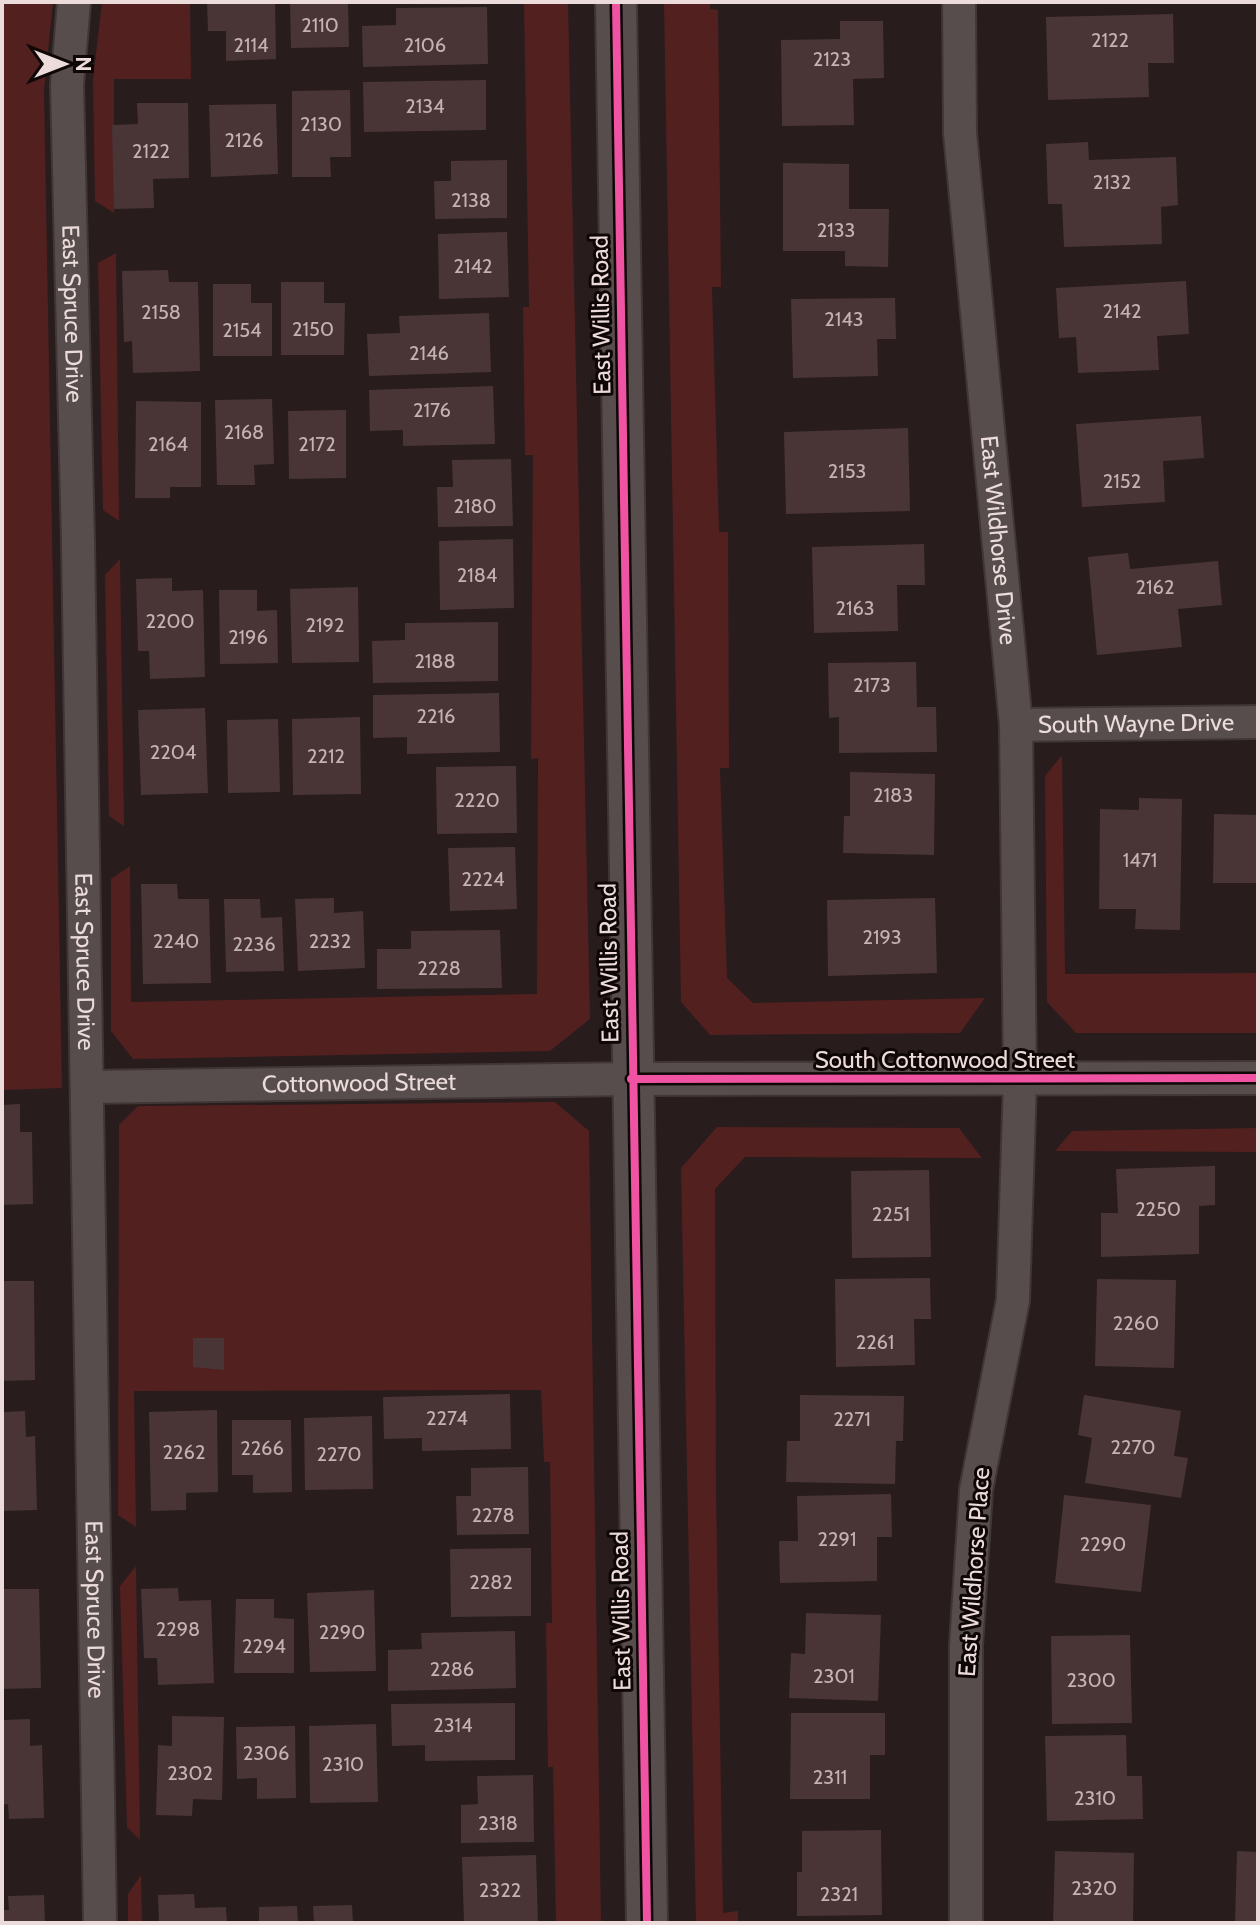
<svg xmlns="http://www.w3.org/2000/svg" width="1260" height="1925" font-family="Cabin,sans-serif">
	<style>
		.green { fill: #532020 }
		.building { fill: #4a3536 }
		.lines { fill: none; stroke-linecap: round; stroke-linejoin: round }
		.minor-casing { stroke: #403636; stroke-width: 36 }
		.tertiary-casing { stroke: #403636; stroke-width: 44 }
		.minor { stroke: #574d4c; stroke-width: 32 }
		.tertiary { stroke: #574d4c; stroke-width: 40 }
		.cycleway-casing { stroke: #0f0706; stroke-width: 13 }
		.cycleway { stroke: #f153a3; stroke-width: 8 }
		.labels { text-anchor: middle; stroke-width: 6; stroke-linejoin: round; paint-order: stroke }
		.number-label { font-size: 20px; fill: #c3b2b1 }
		.street-label { font-size: 24px; fill: #ebdbda; stroke: #0f0706 }
	</style>
	<rect width="100%" height="100%" fill="#281c1c"/>
	<path class="green" d="M2,2H53L44,90L62,1088L2,1090Z
		M102,2H190L191,79H114V213L95,201L93,79Z
		M524,2H568L590,1019L550,1051L133,1059L111,1031V879L130,866L131,1002L537,994L538,758L531,759L533,455H525L523,307H529Z
		M664,2H710V9L718,10L721,287H712L719,532H728L729,768H720L727,978L753,1003L985,998L960,1033L710,1035L681,1002Z
		M116,253L119,521L103,510L98,263Z
		M120,559L124,826L109,816L105,575Z
		M1062,755L1065,974L1258,973V1033H1076L1047,1002L1045,776Z
		M555,1102L589,1131L601,1923H556L553,1767H548L546,1623H552L550,1462H544L541,1390L134,1391L136,1527L118,1515L119,1125L138,1106Z
		M717,1127L959,1128L982,1158L745,1157L715,1189L716,1492L723,1913L738,1911V1923H696L681,1168Z
		M1258,1128V1152L1055,1151L1072,1131Z
		M136,1566L140,1840L127,1827L120,1586Z
		M141,1875L142,1923H128V1894Z"/>
	<path class="building" d="M207,2H275L276,59L226,61V31H208Z
		M290,2H348L349,47L291,48Z
		M487,7L488,64L363,67L362,26L396,25V8Z
		M1173,14L1174,63H1148L1149,97L1048,100L1046,17Z
		M840,21H883L884,78L853,79L854,125L782,126L781,40L840,39Z
		M486,80V130L364,132L363,82Z
		M350,90L351,157H330L331,177H292V91Z
		M137,103H188L189,178L153,179L154,208L114,209L112,125L138,124Z
		M276,104L278,174L211,177L209,105Z
		M1088,142L1089,160L1176,157L1178,205L1161,207L1162,244L1064,247L1062,204H1048L1046,144Z
		M507,160V218L435,219L434,181H451V161Z
		M783,163L849,164V209H889L888,267L845,266V251H783Z
		M507,232L509,297L439,299L438,234Z
		M168,270L169,282H198L200,371L133,373L132,341L124,342L122,271Z
		M1186,281L1189,334L1157,336L1159,370L1078,373L1076,337L1059,338L1056,288Z
		M281,282H324V303H345L344,355H281Z
		M213,284H251V303H272V356H213Z
		M895,298L896,339H877L878,376L793,378L791,299Z
		M489,313L491,372L369,376L367,334L400,333L399,316Z
		M493,386L495,444L403,446V430L370,431L369,390Z
		M272,399L274,464L254,465L255,485H217L215,400Z
		M136,401L201,402V487H170V498H135Z
		M346,410V478L289,479L288,411Z
		M1201,416L1204,458L1163,461L1165,502L1082,507L1076,424Z
		M908,428L910,511L786,514L784,432Z
		M511,459L513,526L438,527L437,487H453L452,460Z
		M513,539L514,608L440,610L439,541Z
		M924,544L925,585H897L898,631L814,633L812,547Z
		M1128,553L1130,569L1218,561L1222,605L1178,609L1182,647L1097,655L1088,557Z
		M172,578V591L203,590L205,677L150,679L149,651H138L136,579Z
		M358,587L359,662L292,663L290,589Z
		M219,590H257V611L277,610L278,663L220,664Z
		M498,622V681L373,683L372,641L405,640V623Z
		M916,662L917,707H936L937,752L839,753V717L829,718L828,663Z
		M499,693L500,752L407,754V737L373,738V695Z
		M205,708L208,793L141,795L138,710Z
		M360,717L361,794L293,795L292,719Z
		M278,719L280,792L228,793L227,720Z
		M516,766L517,833L437,834L436,767Z
		M850,772L935,774L934,855L843,853L844,816H850Z
		M1139,798L1182,799L1180,930L1135,929L1136,909H1099L1100,809L1139,810Z
		M1214,814L1258,815V883H1213Z
		M515,847L517,909L450,911L448,848Z
		M141,884H177L178,899H209L211,983L143,984Z
		M334,898V913L363,911L365,968L298,971L295,899Z
		M935,898L937,973L828,976L827,900Z
		M224,899H260L261,918L282,917L284,971L226,972Z
		M500,930L502,988L377,989V949H411V931Z
		M20,1104V1132H32L33,1204L2,1205V1105Z
		M1215,1166V1205L1199,1206V1254L1101,1257V1213H1118L1116,1169Z
		M929,1170L931,1257L852,1258L851,1171Z
		M930,1278L931,1319H914L915,1365L836,1367L835,1279Z
		M1097,1279L1176,1280L1174,1368L1095,1366Z
		M2,1281H34L35,1380L2,1381Z
		M193,1338H224V1370L193,1367Z
		M510,1394L511,1449L422,1451V1438L384,1439L383,1397Z
		M800,1395L904,1396L903,1441H896L895,1484L786,1482L787,1441H800Z
		M1084,1395L1181,1411L1174,1456L1188,1458L1181,1498L1085,1483L1092,1438L1078,1435Z
		M217,1410L218,1492L186,1493V1510L151,1511L149,1412Z
		M25,1411L26,1437L35,1436L37,1510L3,1511L2,1412Z
		M372,1416L373,1489L305,1490L304,1418Z
		M232,1420H291L292,1492L253,1493V1475H232Z
		M528,1467L529,1534L457,1535L456,1496H471V1468Z
		M891,1494L892,1537H877V1581L780,1583L779,1541H798L797,1496Z
		M1064,1495L1151,1505L1141,1592L1055,1583Z
		M531,1548V1616L451,1617L450,1549Z
		M178,1588L179,1601L211,1600L214,1683L158,1685L157,1658H144L141,1589Z
		M3,1589H39L41,1688L2,1689Z
		M374,1590L376,1671L310,1672L307,1593Z
		M236,1599H274V1618L294,1619V1673H234Z
		M806,1613L881,1615L878,1701L789,1698L791,1653L805,1654Z
		M515,1631L516,1688L388,1691V1650L422,1649L421,1633Z
		M1130,1635L1132,1723L1052,1724L1051,1636Z
		M515,1703V1760L425,1761V1745L392,1746L391,1704Z
		M791,1713H885V1755H870V1799H790Z
		M172,1716L224,1717L222,1800L193,1799L192,1816L156,1815L158,1745L172,1746Z
		M30,1719V1746L42,1745L44,1818L9,1819L8,1804L2,1805V1720Z
		M376,1724L378,1802L310,1803L309,1726Z
		M295,1726L296,1798L257,1799V1778L237,1779L236,1727Z
		M1126,1735L1127,1776H1142L1143,1819L1047,1821L1045,1736Z
		M533,1775L534,1842L461,1843V1805L478,1804L477,1776Z
		M881,1830L882,1915L797,1916V1872H802V1831Z
		M1055,1851L1134,1853L1133,1923H1053Z
		M1237,1851L1258,1852V1923H1235Z
		M536,1855L538,1923H464L462,1857Z
		M194,1894L195,1908L226,1907L227,1923H159L158,1895Z
		M44,1895L45,1923H2V1910H9L8,1896Z
		M352,1905L353,1923H314L313,1906Z
		M297,1906L298,1923H259V1907Z"/>
	<g class="lines">
		<g class="minor-casing">
			<g id="minor">
				<path id="s1" d="M74,2L67,85L78,542L100,1923"/>
				<path id="s2" d="M959,2L960,133L1016,725L1020,1081L1013,1300L976,1490L966,1646V1923"/>
				<path id="s3" d="M1016,725L1258,722"/>
				<path id="s4" d="M87,1087L631,1079L1258,1078"/>
			</g>
		</g>
		<g class="tertiary-casing">
			<path id="tertiary" d="M616,2L647,1923"/>
		</g>
		<use href="#minor" class="minor"/>
		<use href="#tertiary" class="tertiary"/>
		<g class="cycleway-casing">
			<path id="cycleway" d="M616,2L647,1923
				M631,1079L1258,1078"/>
		</g>
		<use href="#cycleway" class="cycleway"/>
	</g>
	<g class="labels">
		<g class="number-label">
			<text x="320" y="32">2110</text>
			<text x="1110" y="47">2122</text>
			<text x="251" y="52">2114</text>
			<text x="425" y="52">2106</text>
			<text x="832" y="66">2123</text>
			<text x="425" y="113">2134</text>
			<text x="321" y="131">2130</text>
			<text x="244" y="147">2126</text>
			<text x="151" y="158">2122</text>
			<text x="1112" y="189">2132</text>
			<text x="471" y="207">2138</text>
			<text x="836" y="237">2133</text>
			<text x="473" y="273">2142</text>
			<text x="1122" y="318">2142</text>
			<text x="161" y="319">2158</text>
			<text x="844" y="326">2143</text>
			<text x="313" y="336">2150</text>
			<text x="242" y="337">2154</text>
			<text x="429" y="360">2146</text>
			<text x="432" y="417">2176</text>
			<text x="244" y="439">2168</text>
			<text x="168" y="451">2164</text>
			<text x="317" y="451">2172</text>
			<text x="847" y="478">2153</text>
			<text x="1122" y="488">2152</text>
			<text x="475" y="513">2180</text>
			<text x="477" y="582">2184</text>
			<text x="1155" y="594">2162</text>
			<text x="855" y="615">2163</text>
			<text x="170" y="628">2200</text>
			<text x="325" y="632">2192</text>
			<text x="248" y="644">2196</text>
			<text x="435" y="668">2188</text>
			<text x="872" y="692">2173</text>
			<text x="436" y="723">2216</text>
			<text x="173" y="759">2204</text>
			<text x="326" y="763">2212</text>
			<text x="893" y="802">2183</text>
			<text x="477" y="807">2220</text>
			<text x="1140" y="867">1471</text>
			<text x="483" y="886">2224</text>
			<text x="882" y="944">2193</text>
			<text x="176" y="948">2240</text>
			<text x="330" y="948">2232</text>
			<text x="254" y="951">2236</text>
			<text x="439" y="975">2228</text>
			<text x="1158" y="1216">2250</text>
			<text x="891" y="1221">2251</text>
			<text x="1136" y="1330">2260</text>
			<text x="875" y="1349">2261</text>
			<text x="447" y="1425">2274</text>
			<text x="852" y="1426">2271</text>
			<text x="1133" y="1454">2270</text>
			<text x="262" y="1455">2266</text>
			<text x="184" y="1459">2262</text>
			<text x="339" y="1461">2270</text>
			<text x="493" y="1522">2278</text>
			<text x="837" y="1546">2291</text>
			<text x="1103" y="1551">2290</text>
			<text x="491" y="1589">2282</text>
			<text x="178" y="1636">2298</text>
			<text x="342" y="1639">2290</text>
			<text x="264" y="1653">2294</text>
			<text x="452" y="1676">2286</text>
			<text x="834" y="1683">2301</text>
			<text x="1091" y="1687">2300</text>
			<text x="453" y="1732">2314</text>
			<text x="266" y="1760">2306</text>
			<text x="343" y="1771">2310</text>
			<text x="190" y="1780">2302</text>
			<text x="830" y="1784">2311</text>
			<text x="1095" y="1805">2310</text>
			<text x="498" y="1830">2318</text>
			<text x="1094" y="1895">2320</text>
			<text x="500" y="1897">2322</text>
			<text x="839" y="1901">2321</text>
		</g>
		<g class="street-label">
			<text dy="8" stroke="none"><textPath href="#s1" startOffset="312">East Spruce Drive</textPath></text>
			<text transform="translate(601 315) rotate(-91)" y="8">East Willis Road</text>
			<text dy="8" stroke="none"><textPath href="#s2" startOffset="540">East Wildhorse Drive</textPath></text>
			<text dy="8" stroke="none"><textPath href="#s3" startOffset="120">South Wayne Drive</textPath></text>
			<text dy="8" stroke="none"><textPath href="#s1" startOffset="960">East Spruce Drive</textPath></text>
			<text transform="translate(609 963) rotate(-91)" y="8">East Willis Road</text>
			<text x="945" y="1068">South Cottonwood Street</text>
			<text dy="8" stroke="none"><textPath href="#s4" startOffset="272">Cottonwood Street</textPath></text>
			<text transform="translate(974 1572) rotate(-86)" y="8">East Wildhorse Place</text>
			<text dy="8" stroke="none"><textPath href="#s1" startOffset="1608">East Spruce Drive</textPath></text>
			<text transform="translate(621 1611) rotate(-91)" y="8">East Willis Road</text>
		</g>
	</g>
	<rect width="1260" height="1925" fill="none" stroke="#ebdbda" stroke-width="8"/>
	<g transform="translate(64 64) rotate(90)" stroke="#0f0706" stroke-width="6" paint-order="stroke">
	<path d="M0-6L14 30L0 20L-14 30Z" fill="#ebdbda"/>
	<text y="-12" font-size="22" font-weight="bold" text-anchor="middle" fill="#ebdbda">N</text>
	</g>
</svg>
